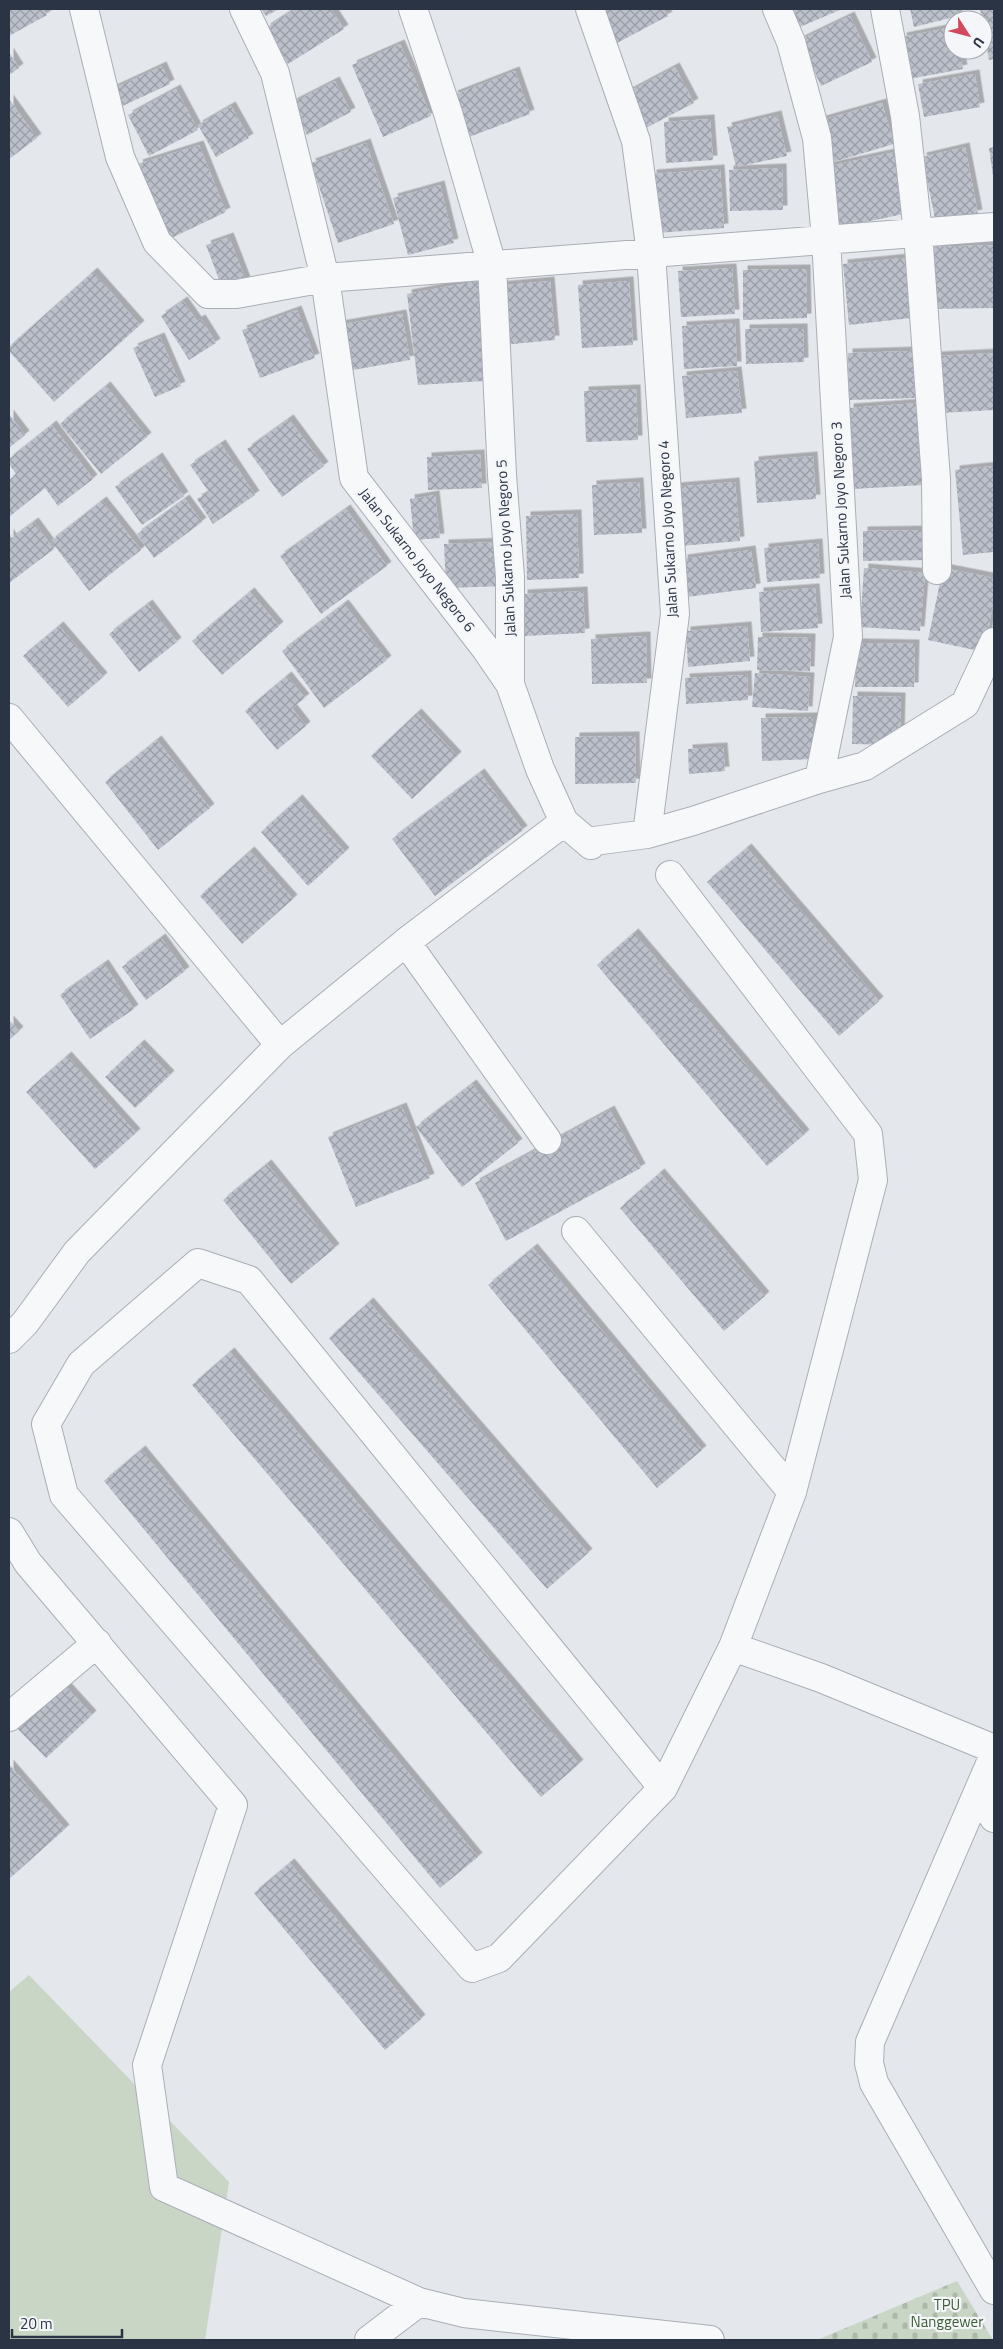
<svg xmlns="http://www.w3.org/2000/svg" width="1003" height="2349" font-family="'Titillium Web',sans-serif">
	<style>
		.green { fill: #c9d6c5 }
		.cemetery { fill: url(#cemetery-stones) }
		.building { fill: url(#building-cross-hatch); filter: url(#shadow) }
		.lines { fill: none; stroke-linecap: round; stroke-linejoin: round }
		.minor-casing { stroke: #a9aeb7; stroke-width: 30 }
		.minor { stroke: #f7f8fa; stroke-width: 28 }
		.labels { text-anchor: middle; stroke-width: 4.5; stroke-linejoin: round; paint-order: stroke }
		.street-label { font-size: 15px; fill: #2b3445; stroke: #f4f6f9 }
		.park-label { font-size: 15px; fill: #3f6138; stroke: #f4f6f9 }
	</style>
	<defs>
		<pattern id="cemetery-stones" width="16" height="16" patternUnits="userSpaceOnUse" patternTransform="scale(1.25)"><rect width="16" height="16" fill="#c9d6c5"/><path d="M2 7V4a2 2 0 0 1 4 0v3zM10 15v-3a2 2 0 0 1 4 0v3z" fill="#adb8ab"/></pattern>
		<pattern id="building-cross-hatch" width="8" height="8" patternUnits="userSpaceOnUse" patternTransform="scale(1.25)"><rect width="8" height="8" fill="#bbc0ca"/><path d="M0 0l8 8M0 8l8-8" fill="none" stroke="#989da6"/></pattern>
		<filter id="shadow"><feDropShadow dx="4.5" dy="-4.5" stdDeviation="0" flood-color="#0004"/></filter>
	</defs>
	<rect width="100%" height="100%" fill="#e4e7ec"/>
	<path class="green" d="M29,1975L229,2182L205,2340H9V1992Z"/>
	<path class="cemetery" d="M957,2281L993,2340H817Z"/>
	<path class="building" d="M9,9H43L47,15L9,36Z
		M261,9H279L266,16Z
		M295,9H331L344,29L288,64L266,28Z
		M604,9H664L668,16L617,43L600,11Z
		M787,9H842L795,29Z
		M910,9H956L958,16L914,27Z
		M980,9H994V59L989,60Z
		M850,16L872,62L821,86L800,40Z
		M953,27V50H959L963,69L909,79L902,37Z
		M400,44L431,116L383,137L352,65Z
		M9,52L19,68L9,75Z
		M162,66L170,84L118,108L110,90Z
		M675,67L694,103L642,130L624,94Z
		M515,71L530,114L469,137L453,95Z
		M975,74L980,107L924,117L918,84Z
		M335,81L351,112L307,135L292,103Z
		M176,89L198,130L149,156L128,115Z
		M9,99L37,138L9,159Z
		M882,103L894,144L830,163L818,121Z
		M231,106L249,138L216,157L198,125Z
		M777,115L787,156L736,167L727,127Z
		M710,119L713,160L666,163L664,122Z
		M366,143L394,224L338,243L311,163Z
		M199,145L226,212L165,241L138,164Z
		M965,147L978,214L936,223L922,157Z
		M994,147V176H993L989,148Z
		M900,151L913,212L837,228L825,167Z
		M782,168L783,210L730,211L729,170Z
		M720,169L724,228L656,233L652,174Z
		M440,185L454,243L408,255L393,198Z
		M229,237L246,281L223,290L206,245Z
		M993,245L994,308L930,309L928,247Z
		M904,258L911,318L849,325L843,264Z
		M732,268L735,314L681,317L678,271Z
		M806,269L807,318L743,320V270Z
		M93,272L140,325L54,402L9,351V347Z
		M478,281L484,381L418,385L407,294Z
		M550,281L555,340L502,345L497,286Z
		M629,281L633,345L582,348L578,285Z
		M183,301L197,321L201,319L216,343L189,360L161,316Z
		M297,310L315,358L260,378L242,330Z
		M402,314L410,360L347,371L338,325Z
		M735,323L737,366L684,369L682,326Z
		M803,328L804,362L746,364L745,329Z
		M160,337L181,386L155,397L133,348Z
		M915,351L916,398L849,400L848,353Z
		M994,353V410L940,413L937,356Z
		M737,371L742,413L686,418L682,376Z
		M106,386L147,437L101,474L60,424Z
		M636,389L638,440L586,442L584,391Z
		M919,403L923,485L853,489L849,408Z
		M9,414L25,435L9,448Z
		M289,419L324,466L282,497L247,449Z
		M52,425L93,479L58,506L45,488L9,517V480L16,474L9,464V459Z
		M221,444L255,495L213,524L197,499L209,492L190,465Z
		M480,454L482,488L428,490L427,457Z
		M813,456L816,499L757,503L754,461Z
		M158,457L184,496L142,525L115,487Z
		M994,466V552L963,555L955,470Z
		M639,482L642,533L594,535L592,485Z
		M735,482L740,541L681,546L675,487Z
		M435,495L440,538L414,540L410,499Z
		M185,499L202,522L154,558L137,534Z
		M102,501L141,550L89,591L51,541Z
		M346,509L387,566L321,614L280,556Z
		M577,514L579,578L527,580L526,516Z
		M34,522L54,549L9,583V533L12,538Z
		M930,530V560L863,561V531Z
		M505,542L506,586L446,588L444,544Z
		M818,543L820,578L767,582L764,548Z
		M751,550L756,588L687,597L683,559Z
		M864,568L925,573L920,631L860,627Z
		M943,568L994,578V599L984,652L928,640Z
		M815,588L818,628L761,632L759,592Z
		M583,591L585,633L525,636L523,594Z
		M250,592L279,626L222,675L192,641Z
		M148,604L177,642L139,672L109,634Z
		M344,604L387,660L324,708L282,651Z
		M59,626L103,677L68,707L23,656Z
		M747,626L750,661L688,667L686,631Z
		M646,636L647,683L592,684L591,639Z
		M758,637L811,638L810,671L757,670Z
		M856,643L915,644L914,687H855Z
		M755,673L810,677L808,711L752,707Z
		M747,675L748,700L686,704L685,678Z
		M287,676L305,698L292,708L306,726L277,750L245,711Z
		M853,696L901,697L900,745L852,744Z
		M417,713L457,756L412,799L371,756Z
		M813,717V759L762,761L761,718Z
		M635,736L636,783L575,784V737Z
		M157,740L210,808L158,850L105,782Z
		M723,747L725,771L689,774L688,749Z
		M480,773L523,830L435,896L392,839Z
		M298,799L345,852L308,886L261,832Z
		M747,848L879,1001L839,1036L707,882Z
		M250,851L293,899L242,944L200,896Z
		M634,933L805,1134L767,1166L597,965Z
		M161,938L185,971L146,1000L122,967Z
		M104,964L134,1009L90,1039L60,995Z
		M9,1020L19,1031L9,1040Z
		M140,1044L170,1075L135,1108L105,1077Z
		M67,1056L136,1133L95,1169L26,1092Z
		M472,1084L518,1143L462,1187L416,1127Z
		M402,1107L430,1178L356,1207L328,1137Z
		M610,1110L641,1168L506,1241L475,1183Z
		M267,1164L335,1248L291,1284L223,1200Z
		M660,1173L765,1296L724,1331L620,1208Z
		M533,1248L702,1450L657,1488L488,1285Z
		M369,1302L588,1553L547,1589L329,1338Z
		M230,1352L579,1764L541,1797L192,1385Z
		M141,1450L478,1857L440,1888L104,1481Z
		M63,1683L92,1715L46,1758L16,1727Z
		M9,1764L65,1829L9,1879Z
		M290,1863L421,2019L385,2050L254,1893Z"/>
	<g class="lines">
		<g class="minor-casing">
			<path id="minor" d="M84,9L120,157L157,242L208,294H236L325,278L994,227
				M244,9L275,73L325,278L354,478L486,649L510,684
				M413,9L448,113L492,265L502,475L510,577V684L540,769L564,822L591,845L594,841L647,834L693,821L819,779L865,766L965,704L994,642
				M590,9L636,141L651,253L675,614L647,834
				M777,9L791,42L817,138L826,239L848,637L819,779
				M885,9L905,116L918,233L936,479L937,570
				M9,718L280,1045
				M406,942L547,1140
				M576,1231L792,1492
				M9,1339L25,1323L77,1252L280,1045L406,942L564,822
				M9,1532L28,1563L233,1805L147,2065L164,2187L419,2302L464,2313L710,2340
				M733,1647L821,1678L994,1749
				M9,1717L97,1643
				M994,1755L870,2042L869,2063L874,2083L994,2290
				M663,1788L249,1280L198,1263L81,1364L46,1424L64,1495L472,1968L499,1958L663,1788L733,1647L792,1492L873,1180L868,1134L670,875
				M979,1792L994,1818
				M369,2340L419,2302"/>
		</g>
		<use href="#minor" class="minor"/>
	</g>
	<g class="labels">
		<g class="street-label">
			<text transform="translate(841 510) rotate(-93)" y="5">Jalan Sukarno Joyo Negoro 3</text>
			<text transform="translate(668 529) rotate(-93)" y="5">Jalan Sukarno Joyo Negoro 4</text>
			<text transform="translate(506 548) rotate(-93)" y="5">Jalan Sukarno Joyo Negoro 5</text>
			<text transform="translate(417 560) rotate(52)" y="5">Jalan Sukarno Joyo Negoro 6</text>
		</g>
		<g class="park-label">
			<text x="947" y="2310">TPU<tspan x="947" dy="17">Nanggewer</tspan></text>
		</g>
	</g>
	<rect width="1003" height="2349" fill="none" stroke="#2b3445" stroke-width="20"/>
	<g transform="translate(968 35) rotate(126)"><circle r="24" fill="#f4f6f9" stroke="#a4a8b1"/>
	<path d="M0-4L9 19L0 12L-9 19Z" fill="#d1495b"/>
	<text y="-8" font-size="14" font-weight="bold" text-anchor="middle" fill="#2b3445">U</text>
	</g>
	<path d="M12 2329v8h110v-8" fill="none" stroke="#2b3445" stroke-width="2.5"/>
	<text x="20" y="2329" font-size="15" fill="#2b3445" stroke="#f4f6f9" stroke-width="4" paint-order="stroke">20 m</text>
</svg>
